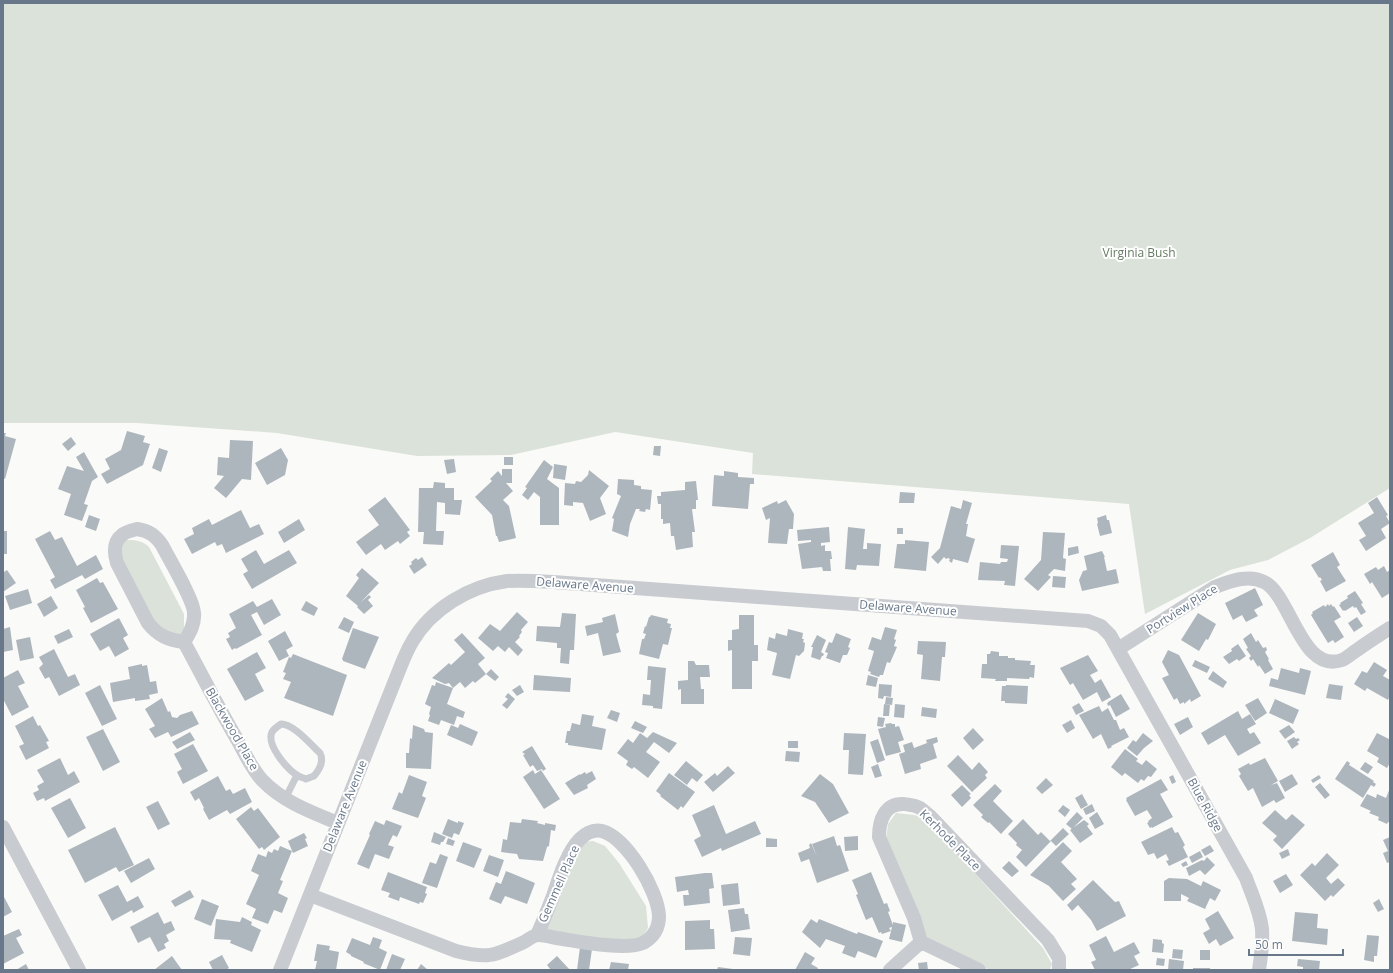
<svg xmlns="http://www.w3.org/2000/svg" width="1393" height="973" font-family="'Open Sans',sans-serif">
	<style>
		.green { fill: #dbe2d9 }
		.building { fill: #aeb6bd }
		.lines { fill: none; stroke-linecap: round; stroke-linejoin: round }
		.lane { stroke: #c8cbcf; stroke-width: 7 }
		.street { stroke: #c8cbcf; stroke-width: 14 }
		.labels { text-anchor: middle; stroke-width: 4; stroke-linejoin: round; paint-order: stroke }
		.park-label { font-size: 12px; fill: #667a63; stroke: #fff }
		.street-label { font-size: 12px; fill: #68788a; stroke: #fff }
	</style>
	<rect width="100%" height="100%" fill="#fafaf8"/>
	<path class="green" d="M3,3H1390V488L1310,538L1268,560L1230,570L1145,614L1129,504L752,474L753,453L615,432L511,455L417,456L277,433L137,423H3Z
		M124,540C135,540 142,540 149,547L184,614V631L175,642L152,635L114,550Z
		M896,813L914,815L924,818L1043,948L1052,964L1050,970H990L926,939L886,841L888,824Z
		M593,841L605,846L619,863L646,906L648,928L638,944L543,933L571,856L583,842Z"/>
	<path class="building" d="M127,431L145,436L143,442L150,444L143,465L107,484L101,474L110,469L105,459L121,450Z
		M3,433H6L5,436L16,439L5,479L3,478Z
		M71,437L76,444L68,451L62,444Z
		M230,440L253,441L251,480L242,479L226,498L214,488L224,476L217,475L218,457L229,458Z
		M654,446H661L660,456L653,455Z
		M159,448L168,451L161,472L152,468Z
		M281,448L288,460L285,475L267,485L255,463Z
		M84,452L98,477L92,481L84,504L88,505L82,521L64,515L71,494L58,489L67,466L84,471L76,457Z
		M504,457H513V465H504Z
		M454,459L456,472L447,474L444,460Z
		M544,460L553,467L547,479L559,488V525H540V497L534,492L528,500L522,495L527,488L525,487Z
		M554,464L567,466L565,480L553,478Z
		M502,469H512V483H506L513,491L503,500L509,506L516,538L499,542L497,536H496L492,515L475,497L492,481L490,479L498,471L502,476Z
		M589,470L609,486L600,498L606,514L590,521L583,503L573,502V506L564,505L565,483L575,484L576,481L581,482L588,475Z
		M724,471L738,473V477L754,478V484H750L748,509L712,506L714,475L724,476Z
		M618,479L634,480V485L641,486V489L652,490L650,510L646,509L645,512L639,511L640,509H636L630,524L628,537L612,531L614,519L612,518L621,496L617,494Z
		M696,481L698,500H696V509H692L695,532H692L693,547L676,550L674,536H671L670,523L663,524V519H661V504H658L657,496H661V492L685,490V482Z
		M434,482L445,483V488H454V500H462L460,515L445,514V503L437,502L436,531H444L443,545L423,544L424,532H418L419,488H433Z
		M900,492L915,493L914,503H899Z
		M385,497L410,530L407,532L410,536L400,544L398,541L385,550L381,544L366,555L356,542L379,525L368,510Z
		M1377,497L1388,515L1386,516L1390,523L1381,529L1386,538L1366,551L1359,540L1366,536L1358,523L1374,513L1368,503Z
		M786,500L794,514L793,529H789L787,544L768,543L770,518L766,520L762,508L777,501L778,504Z
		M963,500L972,503L966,524H968L966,536L975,539L968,563L953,559L952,563L949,561L950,559L948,558L946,559L944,557L938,564L931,557L940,548L951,506L961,509Z
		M241,510L250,528L259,524L264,534L226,553L222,544L217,546L215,542L192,554L184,539L194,534L192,528L209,519L212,525Z
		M89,515L100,519L96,531L85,527Z
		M1106,515L1107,520H1109L1112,533L1100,536L1097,524L1098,523L1097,518Z
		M299,519L305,530L284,543L278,532Z
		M829,527L830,542L821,543V546L825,545V551H831L832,559H830L831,571H823L822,567L802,569L798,544L811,542V540L798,541L797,530Z
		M848,527L865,529L863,549H867V543L881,544L879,566L857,565L856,570L845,569Z
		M897,528H903V534H897Z
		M3,531H7V554H3Z
		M50,531L55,540L62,537L77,566L96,555L103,569L85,579L82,575L55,589L50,580L55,577L35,539Z
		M1043,532L1065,533L1063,558L1066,559L1065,571L1054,569L1048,575L1051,577L1038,591L1024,579L1041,560Z
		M905,540L929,542L926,571L894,568L897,544H905Z
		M1001,545L1019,546L1015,586L1004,585L1005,581L978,580L980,562L1000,564L1001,562H1007L1008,559L1000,558Z
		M1078,546L1079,553L1068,556V548Z
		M256,550L264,564L289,550L297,563L252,589L243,574L248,571L241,559Z
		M1102,551L1105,557H1104L1107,571L1116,569L1119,583L1082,591L1079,580L1083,571L1087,570L1084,556Z
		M1333,552L1340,565L1337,567L1346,581L1326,592L1320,581L1322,580L1320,577L1319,578L1311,565Z
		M422,557L427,565L414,574L409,566L412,564L411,562L416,558L418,560Z
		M1384,566L1387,572L1390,570V593L1382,598L1372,582L1370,584L1364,574L1376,567L1378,570Z
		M362,568L379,583L361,602L369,595L371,597L368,600L373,606L364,614L357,607L358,606L346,596L359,578L356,575Z
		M3,569L4,572L7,570L16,583L3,592Z
		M1053,576L1066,577L1065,588L1052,587Z
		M97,578L100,583L103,582L118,609L91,623L83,608L85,607L76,590Z
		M1255,588L1263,605L1254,610L1258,616L1246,622L1242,615L1233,620L1225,603Z
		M28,589L32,603L10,610L5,596Z
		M1355,591L1363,603L1361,604L1366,612L1361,615L1356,607L1354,608L1353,606L1345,611L1344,610L1343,611L1339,605L1341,604L1340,603L1348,598L1347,596Z
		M51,596L58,608L44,617L37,604Z
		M272,599L281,615L264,625L257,612L251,615L262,635L236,649L235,648L232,650L226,639L230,637L228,633L236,628L229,614L253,601L257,607Z
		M306,601L318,608L314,616L301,610Z
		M1328,604L1329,606L1331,604L1333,607L1334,606L1341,617L1334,621L1344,637L1335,643L1333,640L1328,643L1311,615L1313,613L1312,612L1324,605L1325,607Z
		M517,612L528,622L521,630L522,632L519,636L520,637L515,642L523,650L518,656L509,647L505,652L498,646L493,651L478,638L490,624L500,631Z
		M562,613L576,614L574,650H570L569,664L560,663L561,648H557V643L536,641L537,626L560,627Z
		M1198,613L1216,624L1208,640L1206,639L1199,651L1181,640Z
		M615,614L619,632L616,634L621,652L603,656L598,633L587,636L585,626L603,622L602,618Z
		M651,615L668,619L667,623L671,624L670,628H672L668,645L663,644L659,659L639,654L642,639H644L646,634L643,633L645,626L646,627L649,617H650Z
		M739,615H754V645H758V661H752V689H732V650L728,651V640H732V630L739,629Z
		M344,617L354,622L349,633L338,628Z
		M1357,617L1363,626L1354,632L1348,623Z
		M119,618L128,635L123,638L129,649L115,657L109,646L100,651L90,634Z
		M10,627L13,650L3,652V629Z
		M885,627L897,630L894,639L896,640L894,646L897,647L890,663L887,662L883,675H880L879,677L870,674L871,672L868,671L874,651L868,649L872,637L881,640Z
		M353,628L379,637L365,669L343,661V660L342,659Z
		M69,629L73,637L58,644L54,636Z
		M788,629L803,633L802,639H804L803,642L805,643L804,651L799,656L796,655L790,679L772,675L777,653L767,650L769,637L775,639L776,633L787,636Z
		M285,631L293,646L286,650L289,656L279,661L273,650L284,645L273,650L268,641Z
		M462,633L485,658L478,664L486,674L475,683L473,681L465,688L460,682L453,688L449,683L445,684L432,678L449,663L451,665L465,652L454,640Z
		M836,633L851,639L848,647L850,648L847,655H843L840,663L826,658L828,653L825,652L829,642L832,643Z
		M1251,633L1256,642L1258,640L1263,648L1266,647L1267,650L1265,652L1269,659L1268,660L1273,669L1265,674L1259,665L1258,667L1253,659L1251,661L1249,658L1251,656L1246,649L1248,648L1243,639Z
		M817,635L826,640L821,652L824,654L823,656H822L820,660L811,657L813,647H811Z
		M30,637L34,658L20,661L16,640Z
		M918,641L946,642L945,657H942L940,681L921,679L923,655L917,654Z
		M1238,644L1246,656L1239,661L1237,659L1229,664L1223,657L1232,651L1231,649Z
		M54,649L68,677L75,674L80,685L59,696L49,677L45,679L39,668L43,664L39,657Z
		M1168,650L1179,655L1201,696L1191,702L1190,699L1184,704V702L1180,704L1177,698L1174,700L1162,678L1169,675L1162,662Z
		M991,651L999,652V656H1008V658H1015V660L1031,661L1030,665H1035L1034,678L1030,677L1029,679L1007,678V681H995L996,679L981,678L982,664H987V654H990Z
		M257,652L266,668L255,674L264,691L245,701L227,669Z
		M293,654L347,675L333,716L284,698L291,682L283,679L286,673L283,672L289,657L291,658Z
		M1088,655L1098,671L1090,675L1095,683L1101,679L1111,697L1102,702L1097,692L1083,700L1073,683L1070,685L1060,668Z
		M1195,660L1210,667L1207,673L1192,666Z
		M688,661H694L696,665H709L710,677H700L701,689H704V704H681V689L678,690V681L688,680Z
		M1374,662L1387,670L1383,676L1390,680V696L1388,700L1367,688L1365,691L1354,684L1362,671L1367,673Z
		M142,664V666L147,665L150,682L156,681L158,693L149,695L150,699L135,701V698L113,702L110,683L130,679L128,667Z
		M648,666L666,668L662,709L653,708V706L642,705L643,694L650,695L651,680H647Z
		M1281,668L1299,673L1300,668L1311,671L1305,695L1269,686L1271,678L1278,680Z
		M491,669L499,677L495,681L486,674Z
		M18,670L25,683L18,686L29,707L12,716L3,699V678Z
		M1213,671L1227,682L1223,688L1208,679Z
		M534,675L571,678L570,692L533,690Z
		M868,675L878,678L876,687L866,685Z
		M436,682L453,688L447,704L465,712L463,718L457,716L454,725L441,720L439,725L428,721L430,715L429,714L431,707L425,704L432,685L435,686Z
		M879,684L892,685L891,697L884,696L883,699L878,698Z
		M1329,684L1343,686L1341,700L1326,698Z
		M100,685L117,719L102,726L85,693Z
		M520,685L524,692L517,696L512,690Z
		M1006,685L1028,686L1027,704L1005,703V701H1001L1002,686H1006Z
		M508,693L515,699L507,709L502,705L508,699L505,697Z
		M1121,694L1130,709L1116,717L1110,705L1108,706L1107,703H1108V702Z
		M886,697L893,698L892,705L885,704Z
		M162,698L168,712L170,711L172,717L177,718L180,715L192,711L199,724L171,737L168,732L155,738L149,729L155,726L145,709Z
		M1258,698L1267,713L1255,721L1245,705Z
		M1275,699L1299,710L1293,724L1269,713Z
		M1079,703L1084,711L1076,715L1072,707Z
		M884,704L890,705L889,716H883Z
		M895,704L905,705L904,718L894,717Z
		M1099,706L1102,712L1108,708L1114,720H1116L1120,730L1124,728L1129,737L1111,746L1112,747L1108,749L1101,734L1093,739L1079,715Z
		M922,707L937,709L936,718L921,716Z
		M611,710L620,713L617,722L607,718Z
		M1238,711L1242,719L1250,714L1256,724L1247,729L1250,734L1254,732L1261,743L1238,756L1225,735L1208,745L1201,733Z
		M582,714L594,716L592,726L606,729L602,750L568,745V743H565L567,731H570L572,723L580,725Z
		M33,716L38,726L40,725L49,741L46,742L49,748L26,760L19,746L24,744L15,726Z
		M878,717L885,718L883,727L877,726Z
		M1188,717L1193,727L1180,735L1174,724Z
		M1071,720L1075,728L1067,733L1062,725Z
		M635,721L647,727L643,733L631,728Z
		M891,723L892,724H895V727L899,726L904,740L898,742L901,752L886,756L878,729L886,727L885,724Z
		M460,724L478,732L472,746L447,735L451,725L458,728Z
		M413,725L424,729L425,732L433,733L431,769L406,768V753H409L410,738L412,739Z
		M1289,725L1295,732L1285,739L1279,731Z
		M973,728L984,740L973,750L963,738Z
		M103,729L120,762L103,771L86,737Z
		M190,732L195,740L177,749L172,742Z
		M653,732L677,743L669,753L654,742L646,752L660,762L648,778L634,767L632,769L626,765L628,761L617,753L628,739L633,743L640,733L647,738Z
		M844,733L866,734L863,775L848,774L849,750H843Z
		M1143,733L1153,741L1144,748L1137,756L1127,748L1133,740L1136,742Z
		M1377,733L1389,739L1390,737V763L1387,768L1377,762L1379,758L1367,751Z
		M937,737L938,742L933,744L937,758L920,764L921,769L905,774L899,754L905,752L903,745L912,742L914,748L927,743L926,740Z
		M1294,737L1296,739L1298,738L1300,740L1297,742L1299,744L1292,749L1287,741Z
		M878,739L885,760L877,763L870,742Z
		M788,741H798V748H788Z
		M193,744L208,771L183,784L177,772L182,769L174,754Z
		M532,746L546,769L543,771L542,769L537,771L533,765L530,767L523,755L525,754L522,752Z
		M1125,749L1138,759L1136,761L1142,765L1146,760L1157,769L1151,777L1148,776L1144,781L1141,779L1138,783L1125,773L1122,776L1111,767Z
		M786,751L800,752L799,762L785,761Z
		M958,755L972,770L979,762L988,772L985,775L987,778L972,792L947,766Z
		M60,758L68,775L74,771L80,782L45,801L44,798L37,801L33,793L39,790L37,786L44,782L37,770Z
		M1265,758L1278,781L1271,785L1277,783L1285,798L1276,803L1274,800L1262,807L1253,788L1248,791L1239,776L1241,774L1238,769L1249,763L1250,765Z
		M686,761L703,775L697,782L692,778L687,785L674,775Z
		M1347,761L1350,763L1349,765L1374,781L1373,782L1376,784L1374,787L1371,785L1363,798L1335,779Z
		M1365,762L1373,767L1368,774L1360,769Z
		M878,764L882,776L875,778L871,767Z
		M728,766L735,773L713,792L704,782L715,773L717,776Z
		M533,770L535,774L541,770L560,799L544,809L523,777Z
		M592,771L596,779L587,785L588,788L574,795L565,783L580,774V775L585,772L586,774Z
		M669,773L695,792L683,808L681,806L678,810L660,796L661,795L656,791Z
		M820,774L833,784L849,813L829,823L815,802L801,796Z
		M1292,774L1298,784L1285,792L1279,781Z
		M409,775L427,782L422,796L426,798L418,818L392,809L399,792L402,794Z
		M1173,775L1176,782L1172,784L1169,777Z
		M1319,775L1321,778L1313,783L1311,780Z
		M218,776L226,791L230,789L233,794L245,788L252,802L230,814L227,810L209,820L203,809L204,808L199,798L195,801L190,792Z
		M1046,778L1053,785L1042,794L1036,788Z
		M1161,779L1168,790L1160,794L1173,817L1152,828V827L1150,828L1147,823L1149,822L1148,821L1152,818L1147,810L1135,816L1126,800L1127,799L1126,798Z
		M1320,783L1330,795L1325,799L1315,787Z
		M995,784L1002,791L993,801L1013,821L1001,834L989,822L988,823L981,817L983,815L973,805Z
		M962,785L971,794L969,795L971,798L962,807L951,795Z
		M1390,788V823L1388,822L1387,824L1378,820L1379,817L1369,813L1371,811L1360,806L1367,794L1376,798L1377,794L1386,798Z
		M1082,794L1088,805L1081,809L1075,798Z
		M70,798L86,828L68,838L51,808Z
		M158,801L170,824L158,830L146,807Z
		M1092,804L1095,811L1086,815L1083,809Z
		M714,805L726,834L755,821L761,834L722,851L721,848L702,857L694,840L701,836L692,815Z
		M1063,805L1070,810L1065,817L1058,811Z
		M251,807L254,811L258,808L280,837L264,850L262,847L259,849L236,819Z
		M1275,810L1286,820L1292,814L1305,825L1282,849L1273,840L1277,836L1262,823Z
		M1077,812L1083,818L1072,829L1066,824Z
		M1097,812L1104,824L1095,829L1089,818Z
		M448,819L458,823V821L464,823L459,835L454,833L452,838L442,834Z
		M522,819L538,821L537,823L545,825V823L556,825L555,831L551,830L549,846L547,847L543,861L519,859L517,854L501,852L503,839L507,840L510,822L521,823Z
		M1023,819L1038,835L1041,832L1050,841L1063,828L1069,834L1056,846L1051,841L1026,867L1016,857L1022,850L1016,845L1017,843L1008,834Z
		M386,820L402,826L397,837L393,835L388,845L394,847L389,859L375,854L369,869L357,864L370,835L369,834L375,821L384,825Z
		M1084,820L1089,824L1087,826L1093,834L1080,843L1070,830Z
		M115,827L134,865L119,872L116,867L85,883L68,850Z
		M1172,827L1175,833L1178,832L1185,845L1183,847L1188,857L1169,866L1166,861L1169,860L1166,854L1157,859L1154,853L1148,855L1141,842Z
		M434,832L446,837L443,842H441L440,845L431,842Z
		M304,833L307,838L305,839L308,846L293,853L288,841Z
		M834,836L837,846L840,845L849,871L817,883L809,859L801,862L798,853L810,848L809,845L811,843L817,857L812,844Z
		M858,836V850L845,851L844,837Z
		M1390,837V862L1387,863L1383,853L1388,851L1383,840Z
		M448,838L455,841L453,846L446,844Z
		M766,838L777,839V847H766Z
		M463,842L482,849L474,868L456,861Z
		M1063,842L1072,851L1061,862L1077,879L1071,884L1076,889L1063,901L1049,886L1030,875Z
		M1210,845L1214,851L1205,856L1201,850Z
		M280,846L292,851L280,880L283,881L278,893L288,898L282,913L274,910L268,924L252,918L256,909L246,904L259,875L251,871L258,854L266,857L268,851L272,853L274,849L278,851Z
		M1288,849L1290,855L1282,859L1279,853Z
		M1200,851L1203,857L1192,863L1189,857Z
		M1327,853L1339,865L1326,878L1331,884L1338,878L1345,885L1333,897L1331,895L1325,901L1300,875L1312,863L1315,866Z
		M440,854L448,857L437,888L422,883L430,862L436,864Z
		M489,855L504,860L498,877L483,871Z
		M1207,857L1215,865L1205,875L1200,870L1189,876L1186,868L1202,860L1204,861Z
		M149,858L155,869L131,883L124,871Z
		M1009,861L1019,871L1012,877L1002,868Z
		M1186,861L1188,865L1183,867L1181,864Z
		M506,871L535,883L527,904L505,896L501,904L489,899L496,882L501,884Z
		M388,872L427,887L425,893L427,894L423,903L420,902L419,904L400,897L399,901L388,897L390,893L381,890Z
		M871,872L884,904L887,903L890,911L888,912L893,925V922L906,925L902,942L889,939L892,927L889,928L891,931L882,934L881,932L879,933L872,917L866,920L856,895L858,894L852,880Z
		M705,873H712L714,888L709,889L710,903L684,906L683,895H689L688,890L677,892L675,877Z
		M1286,874L1293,885L1280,893L1273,881Z
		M1169,878L1187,879L1201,886L1203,881L1221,890L1215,901L1210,898L1205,909L1187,901L1189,898L1181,894V901H1164V881Z
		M1093,880L1115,902L1119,901L1126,916L1097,931L1091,920L1078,905L1072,911L1067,905Z
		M738,883L740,904L723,906L721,885Z
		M118,885L127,902L138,896L144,907L133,913L132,910L112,921L98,895Z
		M190,890L194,897L175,907L171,901Z
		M3,895L12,912L3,917Z
		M202,899L219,906L211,926L194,919Z
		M1379,899L1384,909L1378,912L1373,903Z
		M744,908L745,914H748L750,929L731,932L728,910Z
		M1218,911L1234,938L1220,946L1216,939L1209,944L1203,933L1210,929L1205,919Z
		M158,912L164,924L171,921L175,930L166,935L169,941L164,944L166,948L158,952L150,937L138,943L130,927Z
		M1295,912L1318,914L1317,928L1328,929L1327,945L1292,941Z
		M242,917L252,922L251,925L261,930L252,952L230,943L231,940L214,939L216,919L240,922Z
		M811,919L817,923L819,919L857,934L858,932L883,941L876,958L858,951L855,958L842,953L845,946L826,939L820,948L802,932Z
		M710,920V929H714L715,949L685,950V921Z
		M19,929L22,935L16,938L24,953L3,964V936Z
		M1367,935L1379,936L1377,956H1374V962L1364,960Z
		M1106,936L1114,952L1134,942L1140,953L1134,956L1139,965L1128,970H1095L1091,962L1096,960L1089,945Z
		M373,937L382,940L379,948L387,952L380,970L363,963L364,962L351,956V955L346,952L352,938L370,945Z
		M735,937L752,938L750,956L733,954Z
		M1153,939L1162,940V943L1164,944L1163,953L1152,952Z
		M317,944L330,946L329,950L339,952L336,970H315L317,961H314Z
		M580,947L592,949L589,970H577Z
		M1173,949L1183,950L1182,959L1172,958Z
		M1200,950H1210V960H1200Z
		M805,952L815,958L811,964L818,968L817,970H795Z
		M392,954L405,959L400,970H386Z
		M222,955L229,968L226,970H213L209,962Z
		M172,956L182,970H154Z
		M557,956L570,970H551L547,965Z
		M1157,958L1165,959L1164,966L1156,965Z
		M1169,959L1184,961L1183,970H1168Z
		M1298,959L1320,961L1319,970H1303V967L1297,966Z
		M611,962L629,964L628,970H609Z
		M927,962L928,970H919L918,963Z
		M26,964L29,970H16Z
		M421,964L428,970H417Z
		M718,967L733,969V970H717Z
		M1193,968H1210V970H1193Z"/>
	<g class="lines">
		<path class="lane" d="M281,724C294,724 311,745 320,753C324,761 320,769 314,776L306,779C304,778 300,777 298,776C287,769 266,745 272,732C274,729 278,726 281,724Z
			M285,799L297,775"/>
		<path class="street" d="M137,529C149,531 155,535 162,545C169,559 194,600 194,613C195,624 190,633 184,642C169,640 158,636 148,623L117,563C114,553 113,542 122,535C125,532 133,530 137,529Z
			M184,642C202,675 219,709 238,741C245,754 252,769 262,780C283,802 311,812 338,823
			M1118,649L1215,587C1230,581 1249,574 1264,582C1291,595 1301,674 1342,660C1347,658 1352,653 1357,650C1368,642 1379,635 1390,628
			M3,827L79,970
			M310,895L456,951C487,959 494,956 522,943C527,941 533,935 538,935C544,935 551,937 556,938C576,941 626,951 643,943C654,937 659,927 659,916C658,891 627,838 602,831C593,829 586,833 580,839C567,852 559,878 553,896C548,909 543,922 537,935
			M921,942L914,918L879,837C879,820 885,803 904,804C909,805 915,805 920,808C923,810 926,813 930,816L1048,940L1059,958V970
			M921,942L979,970
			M280,970L398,673C402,663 406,652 412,642C431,609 469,586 507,581C522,580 538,581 553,582L1088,621L1101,626L1110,635L1246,878C1252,895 1260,911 1262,929C1263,943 1261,957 1259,970
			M890,970L921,942"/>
	</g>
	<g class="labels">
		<g class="park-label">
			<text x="1139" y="257">Virginia Bush</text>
		</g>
		<g class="street-label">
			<text transform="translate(585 585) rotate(4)" y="4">Delaware Avenue</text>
			<text transform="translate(908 608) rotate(4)" y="4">Delaware Avenue</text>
			<text transform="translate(1182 609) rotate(-32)" y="4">Portview Place</text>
			<text transform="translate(232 729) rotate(60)" y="4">Blackwood Place</text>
			<text transform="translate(1205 805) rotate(61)" y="4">Blue Ridge</text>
			<text transform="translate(345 806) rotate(-68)" y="4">Delaware Avenue</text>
			<text transform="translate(950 840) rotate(45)" y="4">Kerhode Place</text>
			<text transform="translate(559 884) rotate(-66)" y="4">Gemmell Place</text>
		</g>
	</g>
	<rect width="1393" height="973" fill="none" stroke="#68788a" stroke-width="8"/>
	<path d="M1249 949v6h94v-6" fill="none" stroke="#68788a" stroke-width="2"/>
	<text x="1255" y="949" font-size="12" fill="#68788a" stroke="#ffffff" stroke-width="3" paint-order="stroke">50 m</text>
</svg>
